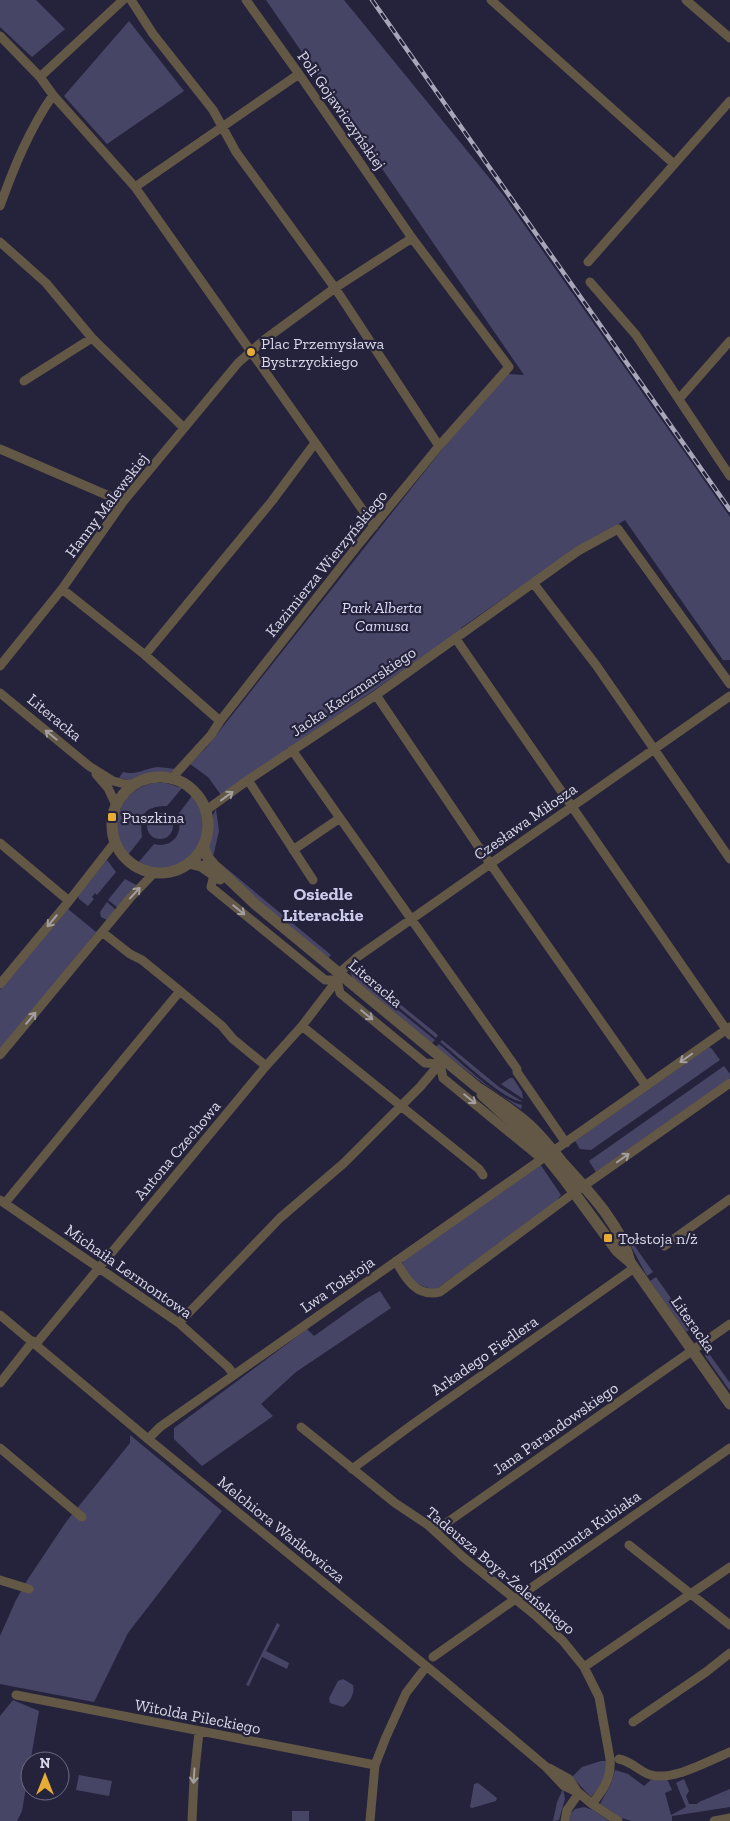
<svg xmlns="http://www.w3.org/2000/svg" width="730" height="1821" font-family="'Zilla Slab',serif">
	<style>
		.green { fill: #474566 }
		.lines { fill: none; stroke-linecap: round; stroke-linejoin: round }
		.minor { stroke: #635845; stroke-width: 9 }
		.tertiary { stroke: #635845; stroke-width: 11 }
		.rail-casing { stroke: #a8a7ba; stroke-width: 4.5 }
		.rail { stroke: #25233c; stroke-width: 2.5; stroke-dasharray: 8; stroke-linecap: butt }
		.oneway { stroke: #a39e9f }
		.poi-dot { fill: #e5ad35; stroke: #25233c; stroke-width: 2 }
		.labels { text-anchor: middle; stroke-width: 4.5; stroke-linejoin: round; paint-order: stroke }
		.street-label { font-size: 16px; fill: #d8d8e9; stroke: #25233c }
		.poi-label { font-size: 16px; fill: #d8d8e9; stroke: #25233c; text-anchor: start }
		.park-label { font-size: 16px; font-style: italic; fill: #dddcfa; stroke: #25233c }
		.neighbourhood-label { font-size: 18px; font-weight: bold; fill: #cccbec; stroke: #25233c }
	</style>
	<rect width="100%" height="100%" fill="#25233c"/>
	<path class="green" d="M0,0H36L65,29L32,57L0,27Z
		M266,0H344L504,196L730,517V660H723L625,520L559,560L461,628L462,630L221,795L208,777L190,764L206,748L444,447L508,374L524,375Z
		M129,21L184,91L107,144L64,96Z
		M158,767L176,769L169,773H154L130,780L119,778L123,772C134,776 147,768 158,767Z
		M153,783H166L182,788L167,806C144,806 139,815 142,837L128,855C105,828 120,790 153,783Z
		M192,796C224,836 185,883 138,863L154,844C172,849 185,833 177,816Z
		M216,809L219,831L213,857L208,848L212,833L213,815Z
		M147 826a13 13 0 1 1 26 0a13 13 0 1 1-26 0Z
		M107,860L116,872L97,895L95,893L92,897L94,899L88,906L79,899L78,895Z
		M220,863L331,955L328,958L245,889Z
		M125,879L138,886L118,908L108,900Z
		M107,902L116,910L107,920L101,917L100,912Z
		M68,909L96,932L0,1051V990Z
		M353,966L438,1035L436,1038L351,968Z
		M350,971L435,1040L432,1043L352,977Z
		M442,1040L499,1087L523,1102C502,1100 458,1056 440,1042Z
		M439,1044C457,1059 500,1101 522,1105L521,1109L480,1081L436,1047Z
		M709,1047L712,1049L720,1060L591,1150L580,1149L575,1141Z
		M724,1066L730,1074V1078L596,1172L589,1161Z
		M510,1078H513L522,1092L523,1099L501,1084Z
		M540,1164L561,1195L554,1204L435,1290C417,1285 413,1282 402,1267L403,1261Z
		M619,1224L653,1272L647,1276Z
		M656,1277L692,1328L686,1332L650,1281Z
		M380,1291L391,1308L296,1372L261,1404L273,1416L202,1466L174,1439V1428L307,1329L314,1336L366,1299Z
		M705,1348L730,1383V1391L705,1356Z
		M130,1435L222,1511L128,1633L94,1702L0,1684V1636L16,1600L28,1579L66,1522L130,1443Z
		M277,1623L280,1625L266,1651L289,1663L287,1669L262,1657L249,1686L246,1685Z
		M343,1679L353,1685C355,1694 350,1702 343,1707L330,1703L329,1698L338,1681Z
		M13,1700L39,1711L22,1811L17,1821H0V1716Z
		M601,1761H607L608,1763L603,1784L591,1797L572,1777L582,1767Z
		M615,1770L628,1774L644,1786L652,1779H667L672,1790L665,1793L671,1815L686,1807L676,1783L684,1779L689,1791L686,1796L689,1804H697L699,1802L730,1789V1807L672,1816V1821H632L621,1818L600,1804L611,1784Z
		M79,1775L112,1781L109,1796L76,1790Z
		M478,1783L497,1798L496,1801L472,1808L470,1807L474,1784Z
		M563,1789L565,1799L559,1820L553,1821L557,1802Z
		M584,1807L593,1810L609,1821H570L571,1813L575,1809Z
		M292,1811H309V1821H292Z"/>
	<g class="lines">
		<path class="minor" d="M131,0L153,34L213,110L236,152L335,288L439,446
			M491,0L674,164
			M686,0L730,38
			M0,36L40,77L53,95L135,187L374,526
			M40,77L123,0
			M135,187L299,74
			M0,206C14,167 29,130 53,95
			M0,242L46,283L92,338L184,428
			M588,262L730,101
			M590,282L636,335L730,476
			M24,381L92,338
			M679,399L730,341
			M0,449L123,502
			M534,584L596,665L730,859
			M62,589L145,655L220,721
			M456,639L730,1035
			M145,655L272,501L315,443
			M0,666L62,589L123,502L238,363L264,340L335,288L412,238
			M0,693L89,766L113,781L125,784H136
			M376,695L480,849L646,1086
			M292,750L517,1069V1072L566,1143
			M96,774L108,788L116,805
			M171,779L211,735L220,721L358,545L439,446L509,367L412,238L299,74L246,0
			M248,780L313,880
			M205,811L248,780L376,695L578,551L618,529L730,684
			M0,843L69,901
			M293,850L340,818
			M214,875L211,887L325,980H337L340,993L425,1063L440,1064L443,1078L542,1159
			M102,932L130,954L142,960L180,991L222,1026L233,1039L266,1066
			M339,973L356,958L730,696
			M0,984L69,901L115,842
			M302,1026L479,1169L483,1175
			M0,1055L131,897L154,873
			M0,1200L179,1323L228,1367L234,1375
			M5,1203L180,991
			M664,1246L730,1199
			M396,1261C405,1278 417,1298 440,1292L575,1192L730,1083
			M0,1315L148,1439L442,1679L545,1766L564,1786L579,1793L592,1804L618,1821
			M179,1323L280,1218L344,1163L420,1087L442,1061
			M36,1344L266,1066L302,1026L341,975
			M0,1383L33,1341
			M301,1427L395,1503L428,1525L463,1557L535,1615L563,1641L584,1667L599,1697L610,1759C612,1778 603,1790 592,1804
			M148,1439L160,1427L234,1375L730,1027
			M0,1448L82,1517
			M352,1469L413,1424L634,1268
			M435,1531L730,1324
			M629,1545L730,1625
			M0,1580L29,1589
			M433,1657L730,1448
			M584,1667L730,1567
			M16,1695L375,1765
			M633,1722L706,1672L730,1653
			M619,1759C633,1762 641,1773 651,1775C674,1781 708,1761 730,1752
			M549,1768L569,1779L577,1791
			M192,1821L194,1779L199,1732
			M370,1821L375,1765L386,1737L406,1693L426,1667
			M565,1821L567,1810L579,1793
			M714,1821L730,1818"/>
		<path class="tertiary" d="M112 825a48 48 0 1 1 96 0a48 48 0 1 1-96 0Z
			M203,846L208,858L214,865L255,904L477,1087C494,1098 511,1109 526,1122C540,1134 551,1148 562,1162C588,1191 621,1224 630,1262
			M189,863L201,866L220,879
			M482,1095L536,1144L564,1179L617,1251L630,1262L730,1404"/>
		<g class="rail-casing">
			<path id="rail" d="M372,0L730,510"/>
		</g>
		<use href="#rail" class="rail"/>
	</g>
	<defs><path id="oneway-shaft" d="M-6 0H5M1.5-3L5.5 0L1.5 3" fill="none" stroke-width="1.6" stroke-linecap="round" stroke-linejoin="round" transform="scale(1.25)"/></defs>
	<g class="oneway">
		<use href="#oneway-shaft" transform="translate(51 735) rotate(-141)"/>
		<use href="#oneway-shaft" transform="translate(227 796) rotate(-36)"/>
		<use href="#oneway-shaft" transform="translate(135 893) rotate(-47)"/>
		<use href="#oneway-shaft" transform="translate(239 910) rotate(39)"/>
		<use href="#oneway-shaft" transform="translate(52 921) rotate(130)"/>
		<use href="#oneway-shaft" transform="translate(367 1015) rotate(39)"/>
		<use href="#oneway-shaft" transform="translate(31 1018) rotate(-50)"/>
		<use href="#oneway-shaft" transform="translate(686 1058) rotate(145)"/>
		<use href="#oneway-shaft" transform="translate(470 1099) rotate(39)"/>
		<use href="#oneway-shaft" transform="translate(623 1158) rotate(-35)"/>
		<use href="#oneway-shaft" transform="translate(194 1776) rotate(94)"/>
	</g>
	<g class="poi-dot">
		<circle cx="251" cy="352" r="5"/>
		<rect x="107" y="812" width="10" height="10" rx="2.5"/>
		<rect x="603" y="1233" width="10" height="10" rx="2.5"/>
	</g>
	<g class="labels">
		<g class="street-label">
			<text transform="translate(342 110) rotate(55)" y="6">Poli Gojawiczyńskiej</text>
			<text transform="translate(106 505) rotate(-53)" y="6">Hanny Malewskiej</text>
			<text transform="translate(326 563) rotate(-51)" y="6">Kazimierza Wierzyńskiego</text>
			<text transform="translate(353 691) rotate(-34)" y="6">Jacka Kaczmarskiego</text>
			<text transform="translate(55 717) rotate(39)" y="6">Literacka</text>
			<text transform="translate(525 821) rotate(-35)" y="6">Czesława Miłosza</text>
			<text transform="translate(376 983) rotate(40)" y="6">Literacka</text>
			<text transform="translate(177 1150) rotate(-50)" y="6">Antona Czechowa</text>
			<text transform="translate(129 1271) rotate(35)" y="6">Michaiła Lermontowa</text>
			<text transform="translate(337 1284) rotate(-35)" y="6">Lwa Tołstoja</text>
			<text transform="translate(694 1324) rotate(55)" y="6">Literacka</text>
			<text transform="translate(484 1355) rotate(-35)" y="6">Arkadego Fiedlera</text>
			<text transform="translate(555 1428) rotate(-35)" y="6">Jana Parandowskiego</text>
			<text transform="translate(282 1529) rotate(39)" y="6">Melchiora Wańkowicza</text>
			<text transform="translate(585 1531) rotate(-35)" y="6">Zygmunta Kubiaka</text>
			<text transform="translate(501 1570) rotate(40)" y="6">Tadeusza Boya-Żeleńskiego</text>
			<text transform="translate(198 1716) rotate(11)" y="6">Witolda Pileckiego</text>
		</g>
		<g class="poi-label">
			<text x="261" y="349">Plac Przemysława<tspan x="261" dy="18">Bystrzyckiego</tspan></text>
			<text x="122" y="823">Puszkina</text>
			<text x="618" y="1244">Tołstoja n/ż</text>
		</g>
		<g class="park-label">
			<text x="382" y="613">Park Alberta<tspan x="382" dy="18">Camusa</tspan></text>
		</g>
		<g class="neighbourhood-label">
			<text x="323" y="900">Osiedle<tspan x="323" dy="21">Literackie</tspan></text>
		</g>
	</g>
	<g transform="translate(45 1776)"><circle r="24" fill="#25233c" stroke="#6d6b81"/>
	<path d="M0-4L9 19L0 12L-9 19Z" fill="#e5ad35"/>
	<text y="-8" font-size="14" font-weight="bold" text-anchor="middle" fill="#d8d8e9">N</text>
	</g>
</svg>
